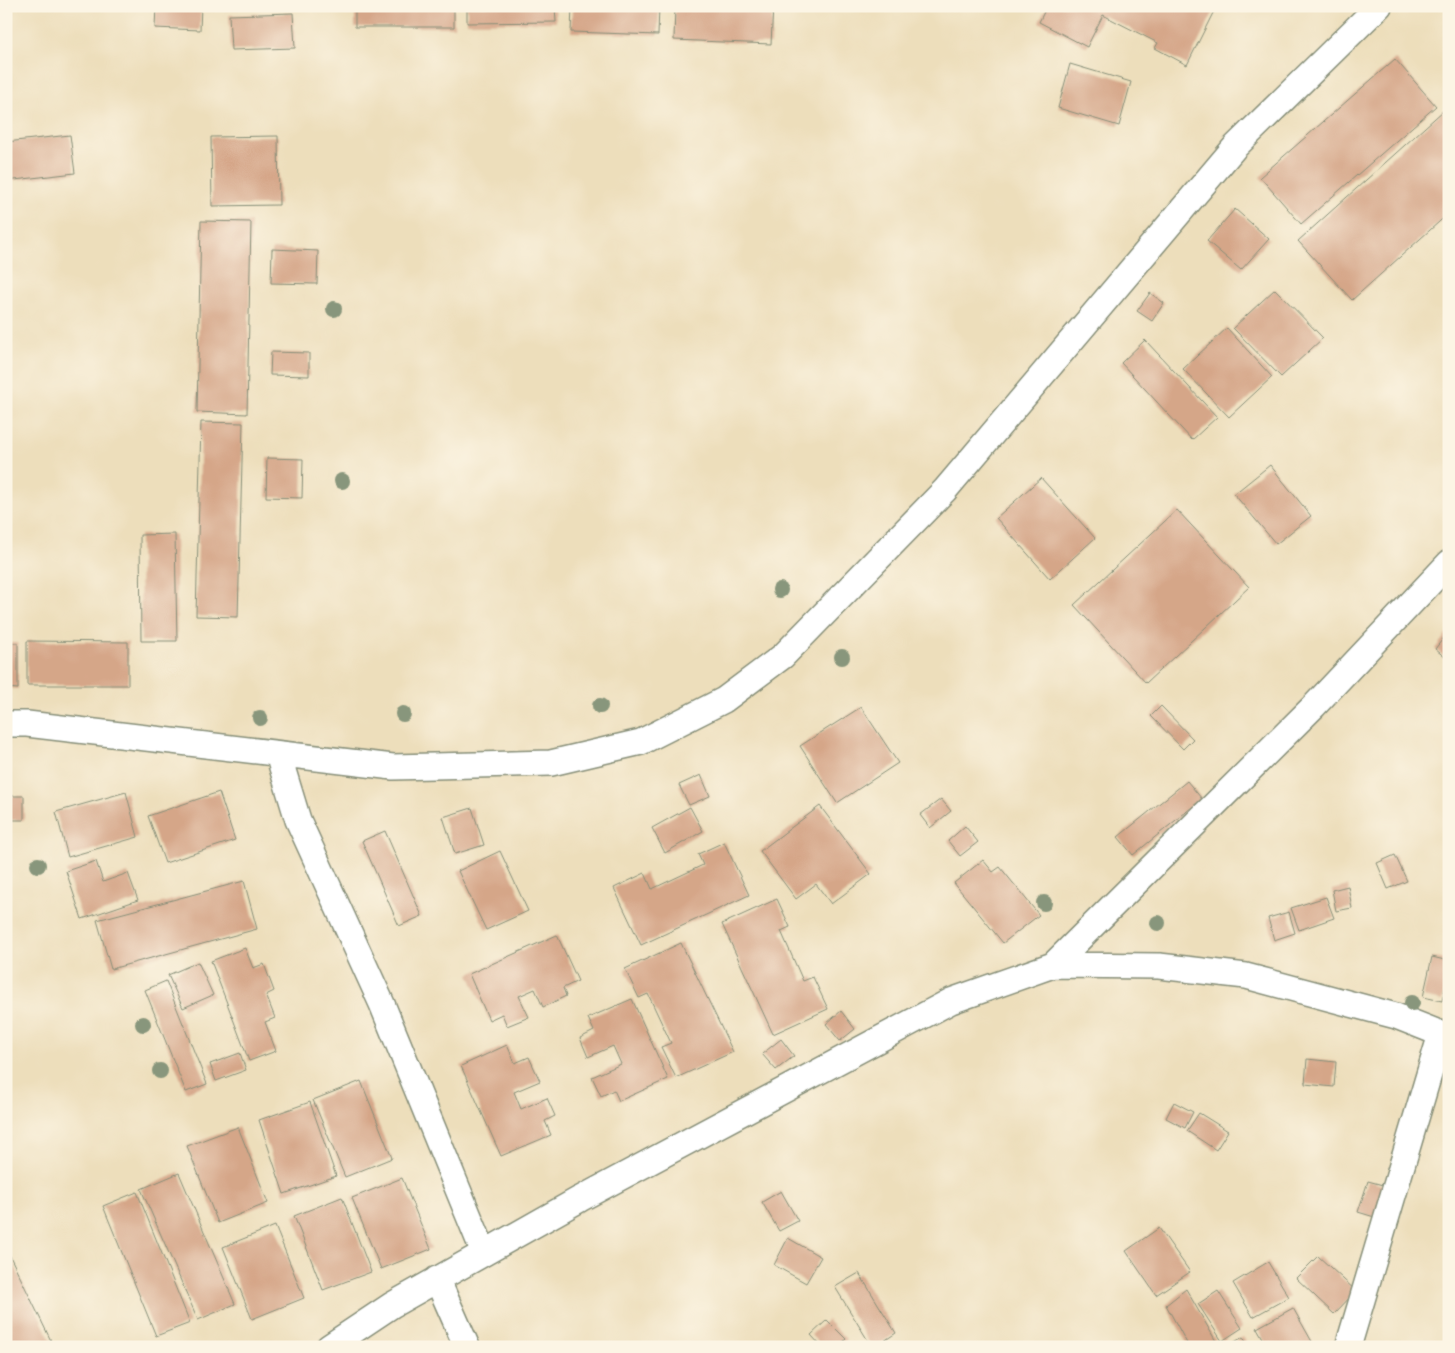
<svg xmlns="http://www.w3.org/2000/svg" width="1455" height="1353" font-family="Caveat,sans-serif">
	<style>
		.building { fill: #d5a688 }
		.lines { fill: none; stroke-linecap: round; stroke-linejoin: round }
		.minor-casing { stroke: #868e78; stroke-width: 28 }
		.minor { stroke: #fff; stroke-width: 25 }
		.tree { fill: #88967b }
	</style>
	<rect width="100%" height="100%" fill="#fcf5e5"/>
	<filter id="ink" filterUnits="userSpaceOnUse"><feTurbulence type="fractalNoise" baseFrequency=".02" numOctaves="2"/><feDisplacementMap in="SourceGraphic" scale="10" xChannelSelector="R" yChannelSelector="G"/><feConvolveMatrix kernelMatrix="1 2 1 2 8 2 1 2 1" color-interpolation-filters="sRGB"/></filter>
	<filter id="wash" filterUnits="userSpaceOnUse"><feTurbulence type="fractalNoise" baseFrequency=".0096" numOctaves="4" result="noise"/><feDisplacementMap in="SourceGraphic" scale="20" xChannelSelector="R" yChannelSelector="G"/><feGaussianBlur stdDeviation="1.12" result="paint"/><feColorMatrix in="noise" values="0 0 0 0 0 0 0 0 0 0 0 0 0 0 0 0 0 1.4 0 .05"/><feComposite in="paint" operator="in"/></filter>
	<g filter="url(#wash)">
		<rect width="100%" height="100%" fill="#eddebb"/>
		<g id="blocks">
			<path class="building" d="M156,6H201L200,30L155,28Z
				M355,6H454V27H355Z
				M467,6H555L556,22L467,23Z
				M572,6H659L658,35L571,32Z
				M675,6H773L771,44L674,40Z
				M1047,6H1214L1216,7L1187,65L1155,48L1158,43L1103,15L1087,47L1039,22Z
				M293,13L295,48L231,50L229,15Z
				M1395,59L1436,106L1301,224L1260,177Z
				M1070,64L1131,82L1119,126L1058,108Z
				M1444,110L1449,115V213L1352,300L1298,241Z
				M70,135L75,173L6,181V142Z
				M278,136L279,205L212,206L211,137Z
				M1235,209L1269,239L1241,270L1207,241Z
				M201,221L251,222L247,414L197,412Z
				M272,249L318,251L317,284L271,283Z
				M1275,289L1323,338L1281,377L1233,328Z
				M1150,293L1164,303L1152,321L1137,311Z
				M1227,328L1272,377L1229,417L1183,369Z
				M1145,340L1217,417L1192,440L1121,363Z
				M271,352L309,353V376L270,375Z
				M201,422L243,423L238,617L196,616Z
				M267,458L303,459L302,498L266,497Z
				M1270,465L1311,516L1276,544L1234,494Z
				M1041,478L1095,538L1050,579L996,518Z
				M1177,510L1249,587L1146,683L1074,605Z
				M175,534L177,641H141L140,535Z
				M1449,631V654L1446,658L1435,649Z
				M27,641L128,642V685H27Z
				M6,643H18V689L6,688Z
				M1161,706L1193,739L1183,749L1151,716Z
				M861,707L898,763L837,803L800,746Z
				M701,775L710,796L689,805L679,785Z
				M1187,781L1202,799L1133,855L1118,837Z
				M126,792L138,837L68,857L56,812Z
				M219,792L235,840L165,863L148,816Z
				M6,796H24V820H6Z
				M941,799L951,811L930,828L920,815Z
				M820,806L871,874L831,904L816,884L796,899L760,851Z
				M690,807L703,831L665,853L652,828Z
				M472,808L484,845L455,854L443,817Z
				M965,826L978,842L960,856L948,841Z
				M385,831L422,916L399,926L362,841Z
				M724,842L749,895L641,945L614,888L645,873L652,889L703,865L698,854Z
				M500,851L528,911L486,930L458,871Z
				M1395,855L1407,881L1388,889L1377,863Z
				M983,860L993,872L1000,867L1039,915L1003,943L954,883Z
				M96,861L103,882L128,873L138,900L82,919L66,871Z
				M244,881L257,929L111,969L97,920Z
				M1348,886L1352,908L1336,911L1332,890Z
				M1326,897L1334,918L1299,930L1291,908Z
				M777,899L790,927L781,931L803,981L813,977L828,1009L773,1034L722,924Z
				M1289,912L1295,933L1274,940L1268,918Z
				M557,935L578,981L563,988L566,996L543,1007L535,989L519,996L529,1017L507,1026L502,1014L489,1020L469,974Z
				M681,943L733,1052L676,1078L661,1047L671,1043L648,994L639,998L625,969Z
				M245,948L253,968L264,964L274,991L266,995L275,1018L265,1022L276,1051L249,1061L211,961Z
				M1432,957L1449,961V971L1442,1001L1423,997Z
				M198,962L213,995L183,1008L168,975Z
				M166,981L207,1084L186,1092L145,990Z
				M632,999L668,1079L619,1101L614,1090L601,1096L592,1077L621,1064L613,1046L588,1057L580,1038L594,1031L588,1018Z
				M841,1011L855,1029L840,1041L826,1024Z
				M781,1039L794,1056L776,1070L762,1054Z
				M507,1045L515,1063L529,1057L540,1081L514,1092L521,1109L547,1098L555,1116L545,1121L551,1135L501,1156L461,1066Z
				M240,1053L246,1070L216,1081L210,1064Z
				M1307,1059L1336,1062L1334,1087L1305,1084Z
				M361,1081L392,1158L345,1177L313,1100Z
				M310,1102L336,1176L284,1194L259,1120Z
				M1174,1102L1193,1112L1185,1128L1166,1118Z
				M1199,1113L1228,1131L1216,1150L1187,1131Z
				M238,1127L268,1203L218,1223L187,1146Z
				M179,1173L235,1304L198,1320L141,1189Z
				M402,1178L431,1249L381,1269L352,1198Z
				M1368,1181L1390,1187L1381,1219L1358,1212Z
				M781,1191L798,1221L779,1231L762,1202Z
				M137,1192L190,1323L156,1336L103,1206Z
				M342,1197L371,1272L323,1290L294,1216Z
				M275,1226L304,1298L252,1319L223,1247Z
				M1159,1228L1190,1272L1156,1295L1126,1251Z
				M788,1238L821,1257L806,1283L774,1265Z
				M8,1252L54,1347H6V1253Z
				M1318,1256L1356,1291L1334,1314L1296,1278Z
				M1268,1262L1289,1297L1253,1317L1233,1283Z
				M859,1273L896,1333L875,1347H872L835,1287Z
				M1186,1289L1217,1343L1211,1347H1189L1166,1305Z
				M1218,1291L1242,1328L1222,1341L1198,1304Z
				M1293,1308L1315,1347H1268L1257,1328Z
				M827,1320L846,1339L838,1347H822L811,1335Z
				M1243,1337L1249,1347H1226Z"/>
		</g>
	</g>
	<g filter="url(#ink)">
		<use href="#blocks" fill-opacity="0" stroke="#868e78" stroke-width="1"/>
		<g class="lines">
			<g class="minor-casing">
				<path id="minor" d="M6,724H27L393,767L551,763L641,742L724,700L783,656L945,490L1235,147L1379,6
					M278,754L298,820L382,1004L484,1253
					M1053,965L1314,706L1449,563
					M437,1279L467,1347
					M329,1347L392,1305L580,1199L951,1001L1053,965L1159,966L1246,976L1396,1016L1449,1037
					M1348,1347L1441,1034"/>
			</g>
			<use href="#minor" class="minor"/>
		</g>
		<g class="tree">
			<circle cx="334" cy="309" r="8"/>
			<circle cx="342" cy="481" r="8"/>
			<circle cx="780" cy="590" r="8"/>
			<circle cx="842" cy="657" r="8"/>
			<circle cx="600" cy="706" r="8"/>
			<circle cx="403" cy="714" r="8"/>
			<circle cx="260" cy="718" r="8"/>
			<circle cx="38" cy="865" r="8"/>
			<circle cx="1044" cy="903" r="8"/>
			<circle cx="1158" cy="923" r="8"/>
			<circle cx="1412" cy="1003" r="8"/>
			<circle cx="143" cy="1024" r="8"/>
			<circle cx="160" cy="1071" r="8"/>
		</g>
	</g>
	<rect width="1455" height="1353" fill="none" stroke="#fcf5e5" stroke-width="25"/>
</svg>
